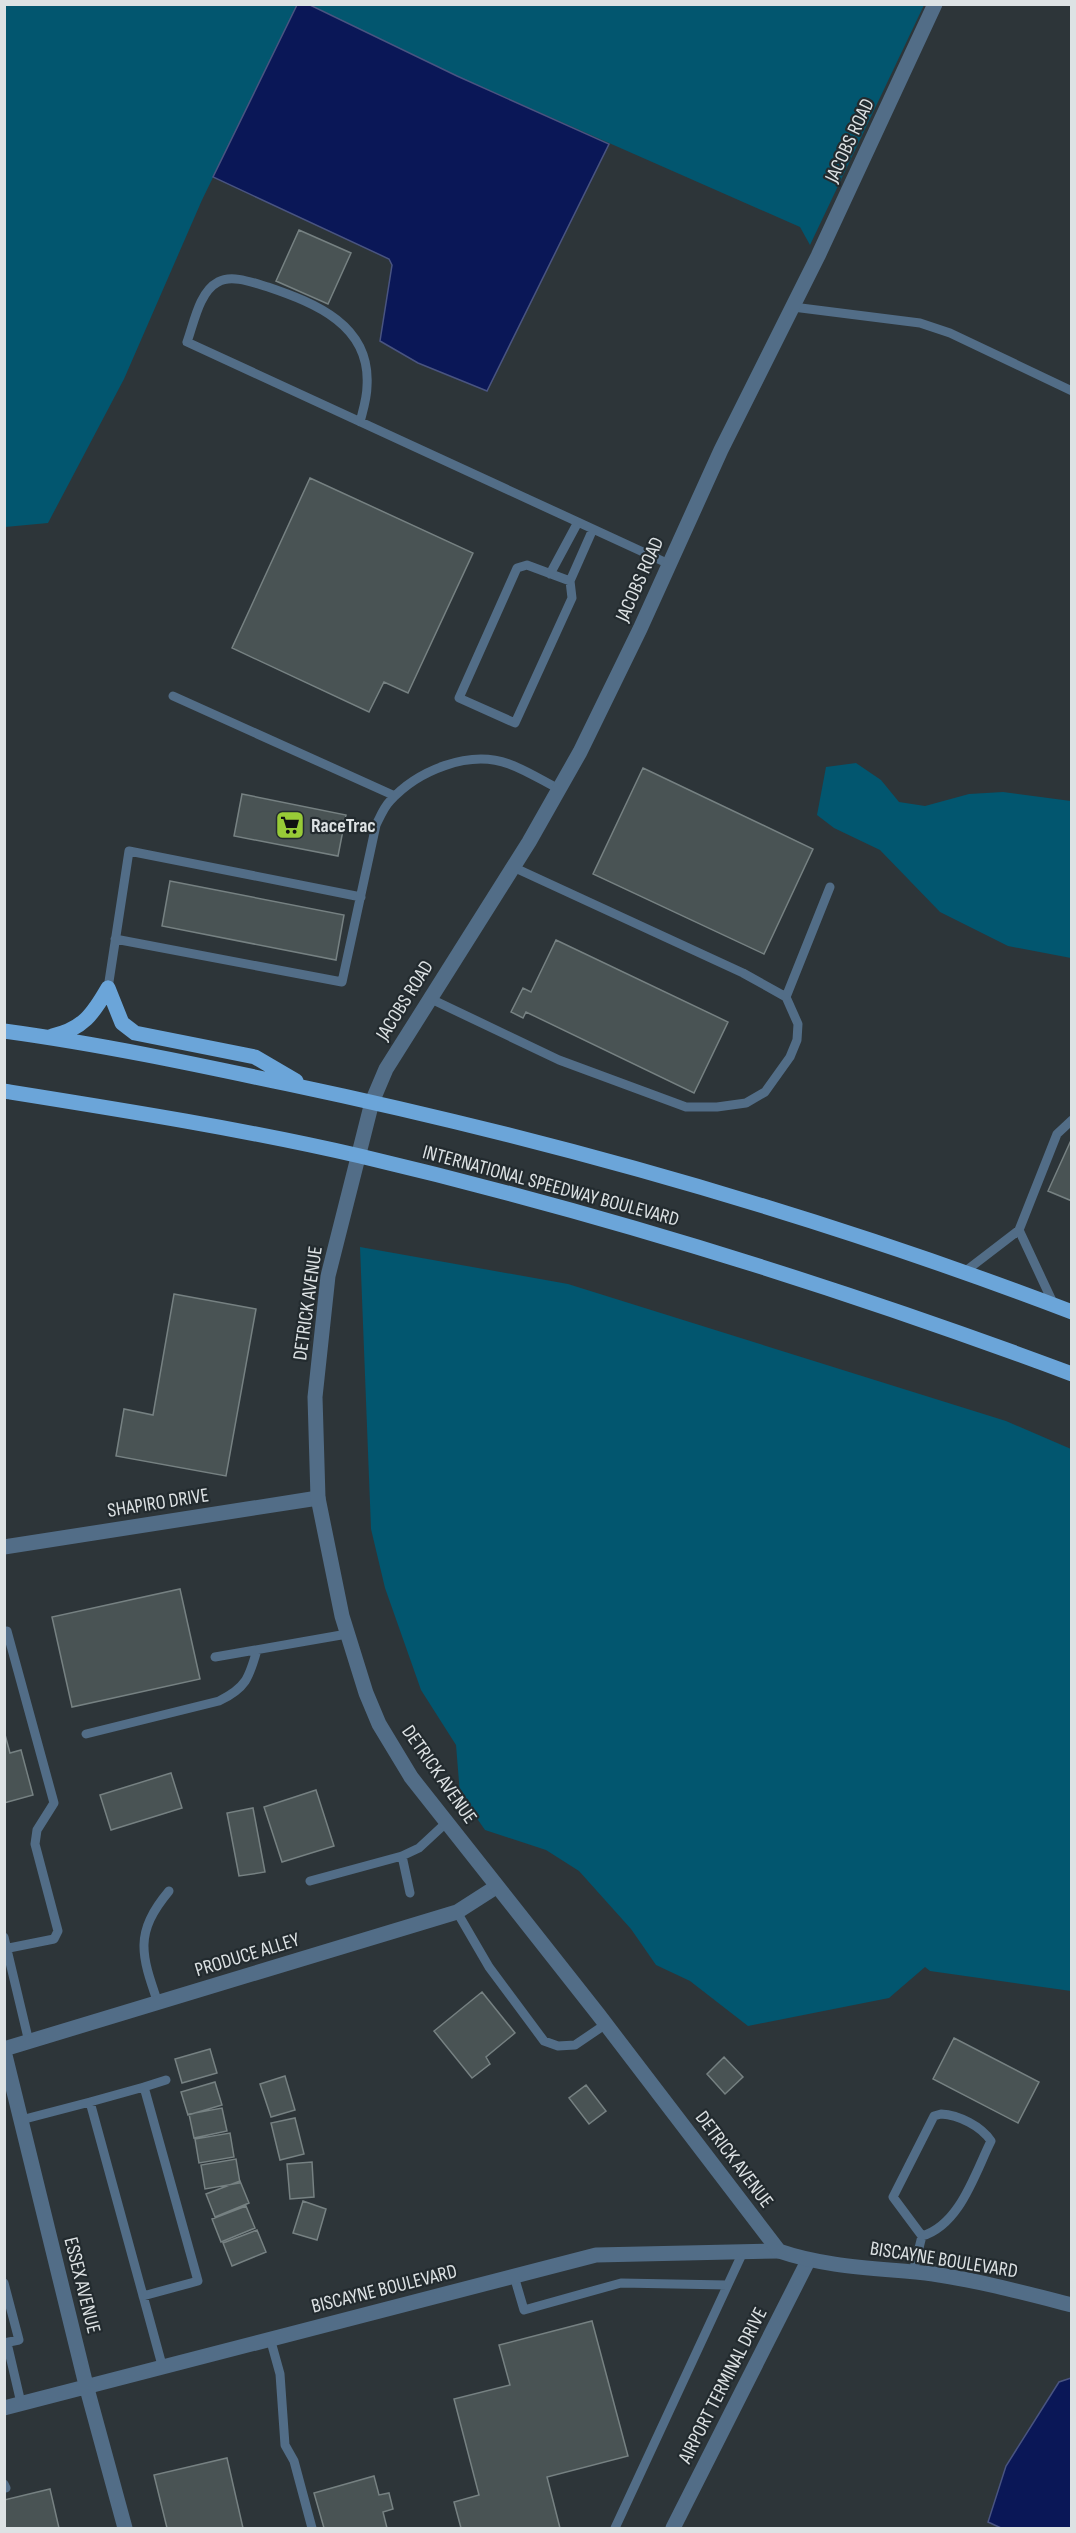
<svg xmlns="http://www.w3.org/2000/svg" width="1076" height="2533" font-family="'Sofia Sans Condensed',sans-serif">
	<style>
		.green { fill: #02566f }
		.water { fill: #0a1757; stroke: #495481; stroke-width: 1.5 }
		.building { fill: #495354; stroke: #768182; stroke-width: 1.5 }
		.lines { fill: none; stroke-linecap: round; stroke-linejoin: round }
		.service { stroke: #526d87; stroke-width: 9 }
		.minor { stroke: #526d87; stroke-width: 15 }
		.tertiary { stroke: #526d87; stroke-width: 15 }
		.primary { stroke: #6ba5d9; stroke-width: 15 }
		.labels { text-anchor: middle; stroke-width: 4.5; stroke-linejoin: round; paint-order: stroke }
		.street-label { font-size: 20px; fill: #dde2e4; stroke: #232b2f }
		.poi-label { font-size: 20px; font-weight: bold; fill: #dde2e4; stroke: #232b2f; text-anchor: start }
	</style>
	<rect width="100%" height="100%" fill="#2d3539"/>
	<path class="green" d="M4,5H297L202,200L124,379L48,523L5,527Z
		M310,5H924L810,245L800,227L457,76Z
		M856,763L881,780L899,802L925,806L969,794L1003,792L1071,801V958L1008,946L940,912L880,850L834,828L817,815L826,767Z
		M360,1247L568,1284L1006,1421L1071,1449V1991L930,1971L925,1967L889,1998L748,2026L690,1981L656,1965L631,1929L579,1871L546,1850L485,1830L460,1794L456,1745L421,1690L385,1588L371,1529Z"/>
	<path class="water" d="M297,5H310L457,76L609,144L487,391L418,363L380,341L392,265L389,259L213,177Z
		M1071,2378V2528H1001L988,2522L1006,2466L1059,2382Z"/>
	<path class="building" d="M299,230L351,253L328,304L276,281Z
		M310,478L473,553L408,693L384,682L369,712L232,648Z
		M643,768L813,849L764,954L593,874Z
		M242,794L346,815L338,856L234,836Z
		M170,881L344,915L336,960L162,926Z
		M556,940L728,1022L694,1093L526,1012L523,1018L511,1012L523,988L531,992Z
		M1072,1138V1201L1048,1191Z
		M174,1294L256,1309L226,1476L116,1456L124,1409L153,1415Z
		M180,1589L200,1679L72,1707L52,1617Z
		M4,1731L10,1753L21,1750L33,1795L4,1803Z
		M171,1773L182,1808L111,1830L100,1795Z
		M316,1790L334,1846L282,1862L264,1807Z
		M253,1808L265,1872L239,1876L227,1813Z
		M482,1992L515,2033L486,2057L490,2064L472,2078L434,2031Z
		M954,2038L1039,2082L1018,2123L933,2079Z
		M210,2049L217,2073L182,2083L175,2059Z
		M724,2057L743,2077L725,2094L707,2074Z
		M285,2076L295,2110L271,2117L260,2084Z
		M215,2082L222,2105L188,2115L181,2092Z
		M586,2085L606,2111L589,2124L569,2098Z
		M222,2108L227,2131L194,2138L189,2114Z
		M295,2118L304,2154L280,2160L271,2123Z
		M230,2133L234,2157L199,2163L195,2139Z
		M236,2159L240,2183L205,2189L201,2165Z
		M312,2162L314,2197L290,2199L287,2164Z
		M240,2181L249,2203L215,2217L206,2194Z
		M303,2201L326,2209L317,2240L293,2233Z
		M246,2206L255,2228L221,2242L212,2219Z
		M257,2230L266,2252L232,2266L223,2243Z
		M592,2321L628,2456L547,2477L560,2528H461L454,2502L479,2495L454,2399L510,2385L499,2345Z
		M227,2458L243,2528H167L154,2475Z
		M374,2476L379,2495L389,2493L393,2509L383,2512L387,2528H324L314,2493Z
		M50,2489L59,2528H4V2500Z"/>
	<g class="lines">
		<path class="service" d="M793,307L920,323L950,333L1072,391
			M360,422C363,410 367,398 367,386C371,325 315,303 268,287C254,283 232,274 218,282C199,292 194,323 187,342L669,564
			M550,574L578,522
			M570,581L527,565L517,568L459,698L515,723L572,598L570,581L593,529
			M173,696L395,796
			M115,939L342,982L376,825C380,817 384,807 390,801C417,771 469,749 509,764C526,770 543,781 559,789
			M108,988L129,851L361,897
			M786,997L830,887
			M429,998L559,1060L686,1107H717L746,1103L765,1092L790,1057L797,1040L798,1024L786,997L743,973L513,867
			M1019,1230L1057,1134L1072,1120
			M963,1273L1019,1230L1054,1305
			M4,1632L7,1631L54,1803L37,1830L35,1844L58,1931L54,1939L4,1949
			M215,1657L347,1634
			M86,1734L219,1701C246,1688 249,1678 257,1650
			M402,1856L410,1893
			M310,1881L402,1856L419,1848L447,1822
			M457,1912L489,1967L544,2041L558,2046L575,2045L606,2024
			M4,1937L29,2042
			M158,2003C141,1954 134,1933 169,1891
			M144,2087L166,2080
			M90,2102L144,2087L198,2281L143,2296
			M941,2114C959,2115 981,2126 991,2141C975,2173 960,2225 922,2236L893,2197L934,2116Z
			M21,2120L90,2102L162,2365
			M913,2272L922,2236
			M514,2276L524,2310L621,2283L727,2285
			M4,2283L19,2340L4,2343
			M270,2338L280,2374L285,2445L294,2461L312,2528
			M7,2343L21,2403
			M4,2484L6,2488
			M615,2528L743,2252"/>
		<path class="minor" d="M4,1547L318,1498
			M4,2049L457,1912L496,1887
			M4,2051L86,2385L125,2528
			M4,2408L596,2255L779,2251
			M673,2528L808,2261"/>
		<path class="tertiary" d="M935,4L818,256L721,450L640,629L580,752L529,842L386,1069L372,1102L328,1276L315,1397L318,1498L342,1616L366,1693L379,1724L411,1777L598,2014L779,2251C828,2268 881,2268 933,2274C980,2281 1025,2293 1072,2305"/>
		<path class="primary" d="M108,988L122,1023L135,1033L255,1057L296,1081
			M4,1031C100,1044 194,1064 288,1084C554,1140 818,1215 1072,1312
			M52,1036C83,1029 93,1014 108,988
			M4,1091C123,1110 243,1129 360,1156C602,1213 839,1287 1072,1374"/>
	</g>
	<defs>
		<g id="supermarket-square" transform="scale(1.5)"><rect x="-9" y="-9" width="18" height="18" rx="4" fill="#98cb37" stroke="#232b2f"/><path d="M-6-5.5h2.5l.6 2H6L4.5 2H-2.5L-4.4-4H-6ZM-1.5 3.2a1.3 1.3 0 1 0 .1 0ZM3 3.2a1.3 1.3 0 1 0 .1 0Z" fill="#111"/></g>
	</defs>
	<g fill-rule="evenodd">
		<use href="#supermarket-square" x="290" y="825"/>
	</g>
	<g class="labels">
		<g class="street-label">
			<text transform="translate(849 140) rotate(-65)" y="7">JACOBS ROAD</text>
			<text transform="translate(639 579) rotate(-66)" y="7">JACOBS ROAD</text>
			<text transform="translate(404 1000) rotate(-58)" y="7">JACOBS ROAD</text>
			<text transform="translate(551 1185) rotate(15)" y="7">INTERNATIONAL SPEEDWAY BOULEVARD</text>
			<text transform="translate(307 1303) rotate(-82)" y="7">DETRICK AVENUE</text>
			<text transform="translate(158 1502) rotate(-9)" y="7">SHAPIRO DRIVE</text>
			<text transform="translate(440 1774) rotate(55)" y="7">DETRICK AVENUE</text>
			<text transform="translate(247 1954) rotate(-17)" y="7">PRODUCE ALLEY</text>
			<text transform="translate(735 2159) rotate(53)" y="7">DETRICK AVENUE</text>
			<text transform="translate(944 2259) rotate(9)" y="7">BISCAYNE BOULEVARD</text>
			<text transform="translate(83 2285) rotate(76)" y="7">ESSEX AVENUE</text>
			<text transform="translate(384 2288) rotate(-14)" y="7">BISCAYNE BOULEVARD</text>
			<text transform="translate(722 2385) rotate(-63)" y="7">AIRPORT TERMINAL DRIVE</text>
		</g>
		<g class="poi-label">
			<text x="311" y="832">RaceTrac</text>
		</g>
	</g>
	<rect width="1076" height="2533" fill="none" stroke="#dde2e4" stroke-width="12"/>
</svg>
